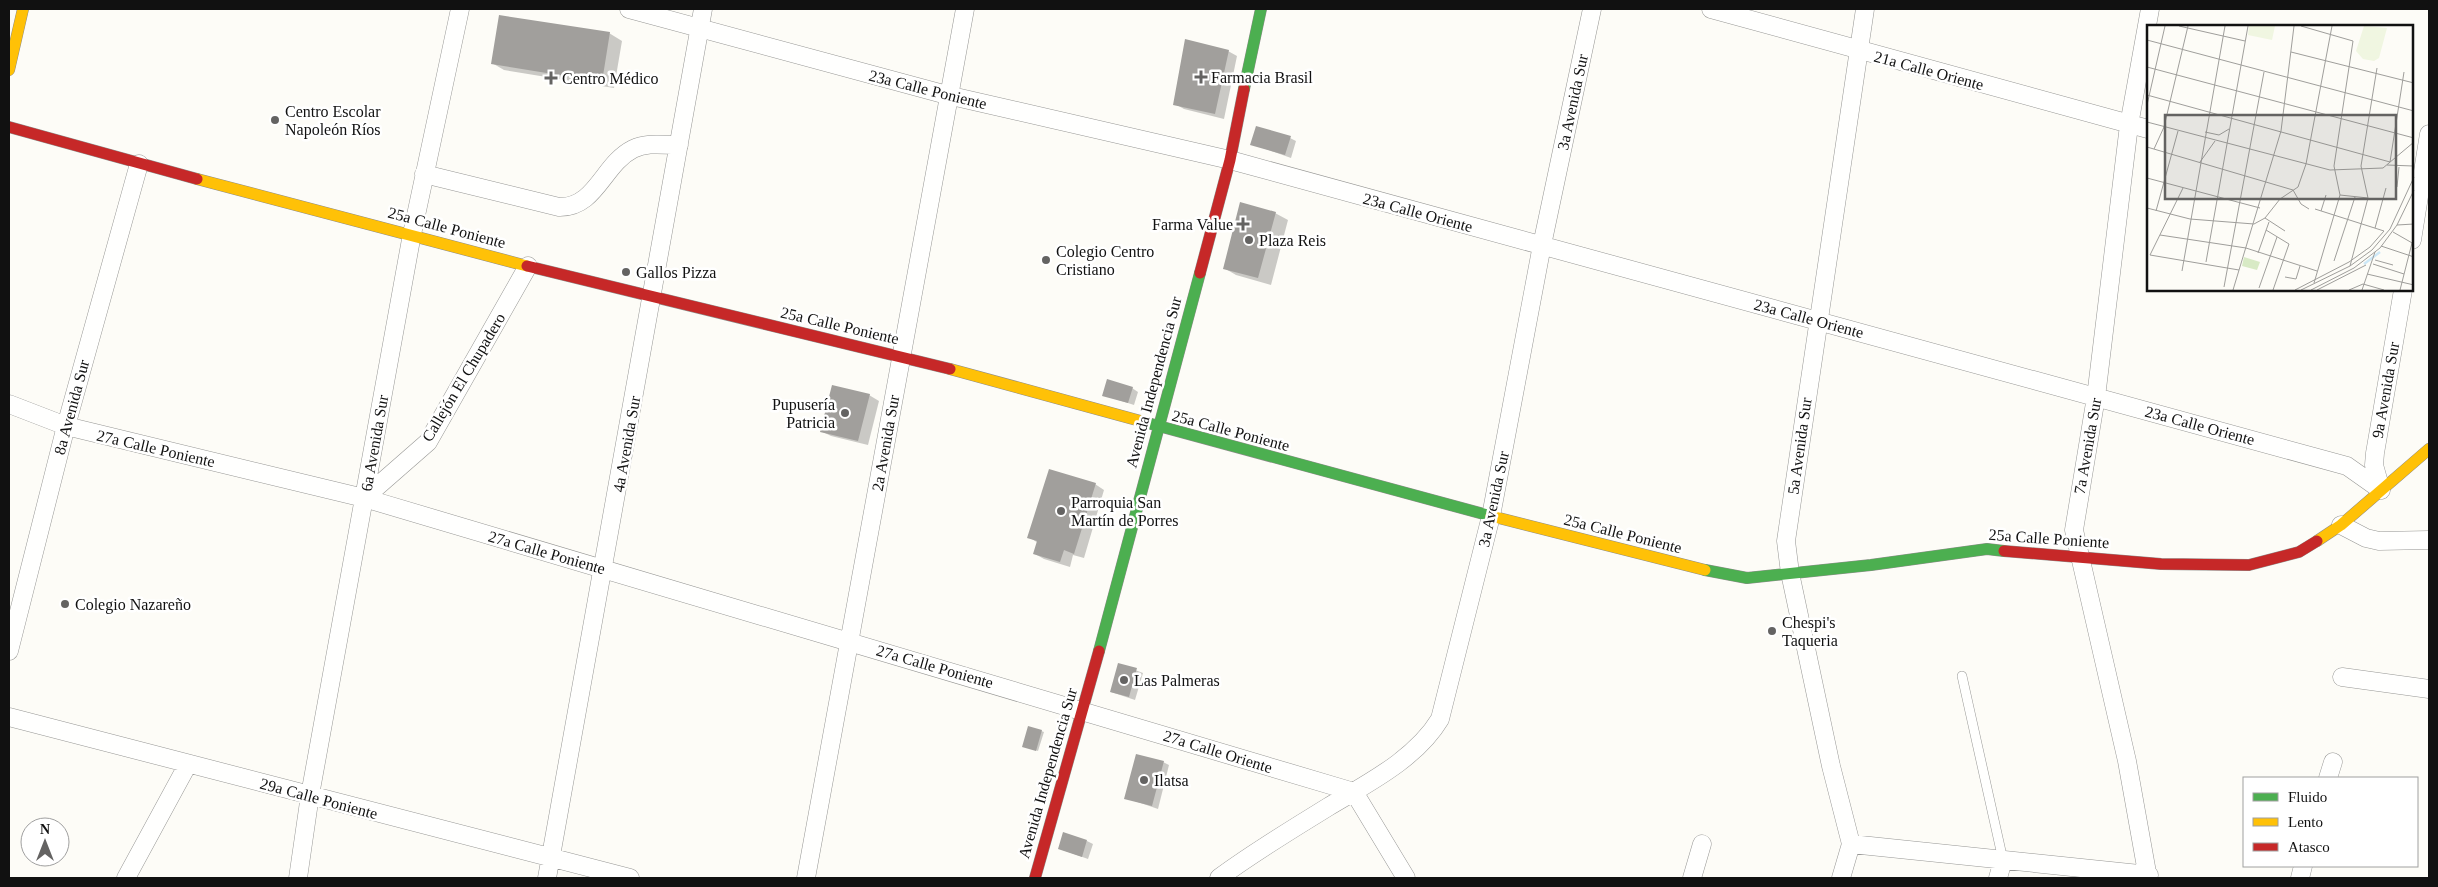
<svg xmlns="http://www.w3.org/2000/svg" width="2438" height="887" font-family="Georgia,serif">
	<style>
		.shadow { fill: #0003 }
		.building { fill: #a19f9c }
		.lines { fill: none; stroke-linecap: round; stroke-linejoin: round }
		.lane-casing { stroke: #979795; stroke-width: 10 }
		.street-casing { stroke: #979795; stroke-width: 19 }
		.fast-casing { stroke: #8e8d8b; stroke-width: 12 }
		.slow-casing { stroke: #8e8d8b; stroke-width: 12 }
		.jam-casing { stroke: #8e8d8b; stroke-width: 12 }
		.lane { stroke: #fffffe; stroke-width: 9 }
		.street { stroke: #fffffe; stroke-width: 18 }
		.fast { stroke: #4caf50; stroke-width: 11 }
		.slow { stroke: #ffc107; stroke-width: 11 }
		.jam { stroke: #c62828; stroke-width: 11 }
		.poi-dot { fill: #646362; stroke: #fff; stroke-width: 2 }
		.labels { text-anchor: middle; stroke-width: 5; stroke-linejoin: round; paint-order: stroke }
		.street-label { font-size: 16px; fill: #111; stroke: #fff }
		.poi-label { font-size: 16px; fill: #111; stroke: #fff; text-anchor: start }
		.inset-river { fill: none; stroke: #cde8f7; stroke-width: 2.5 }
		.inset-road { fill: none; stroke: #9f9e9b; stroke-width: 1 }
		.view { fill: #646362; fill-opacity: 0.15; stroke: #646362; stroke-width: 2.5 }
		.inset-edge { fill: none; stroke: #111; stroke-width: 2.5 }
	</style>
	<rect width="100%" height="100%" fill="#fdfcf7"/>
	<path class="shadow" d="M609,33L622,41L614,88L504,70L492,63Z
		M1228,51L1237,56L1224,119L1184,109L1175,104Z
		M1290,138L1296,141L1291,158L1252,144Z
		M1275,213L1288,220L1271,285L1236,275L1224,268Z
		M1132,388L1138,392L1134,405L1103,395Z
		M869,395L879,401L868,445L831,436L821,431Z
		M1095,484L1104,490L1084,558L1073,555L1070,567L1044,559L1035,554L1038,543L1029,537Z
		M1119,664L1143,673L1135,700L1111,692Z
		M1041,731L1044,732L1038,751L1026,747Z
		M1163,762L1169,765L1158,809L1126,798Z
		M1087,841L1093,844L1088,859L1060,849Z"/>
	<path class="building" d="M499,15L610,32L602,82L491,64Z
		M1185,39L1229,50L1215,114L1173,105Z
		M1256,126L1291,136L1285,155L1250,145Z
		M1240,202L1276,212L1258,278L1223,269Z
		M1107,379L1133,387L1128,403L1102,396Z
		M832,385L870,394L858,441L820,432Z
		M1049,469L1096,483L1074,554L1064,550L1060,562L1033,554L1037,541L1027,538Z
		M1118,663L1137,668L1129,697L1110,692Z
		M1028,726L1042,730L1036,751L1022,747Z
		M1136,754L1164,761L1152,806L1124,799Z
		M1063,832L1087,840L1082,857L1058,849Z"/>
	<g class="lines">
		<g class="lane-casing">
			<path id="lane" d="M1962,676L2003,860"/>
		</g>
		<g class="street-casing">
			<path id="street" d="M629,9L947,95L1230,160L2347,466L2381,490
				M1711,9L2148,129
				M424,174L559,207C596,208 603,164 633,149C647,142 663,145 679,145
				M2412,240L2429,134
				M9,404L66,426L364,498L1354,792L1406,878
				M2381,490L2374,465L2375,453L2403,290
				M364,498L428,442L528,266
				M2341,525L2366,538L2379,541L2429,540
				M9,651L66,426L139,164
				M2342,677L2429,689
				M9,717L630,878
				M2328,778L2333,762
				M1851,844L2149,875
				M126,878L188,764
				M298,878L310,795L412,234L460,9
				M547,878L703,9
				M806,878L965,9
				M1219,878C1254,852 1291,830 1328,807C1368,783 1416,759 1440,719L1491,516L1542,245L1592,9
				M1692,878L1702,844
				M1841,878L1851,844L1831,766L1790,573L1786,541L1865,9
				M1998,878L2003,860
				M2148,878L2127,761L2074,530L2096,397L2129,125L2150,9
				M2300,878L2303,866"/>
		</g>
		<g class="fast-casing">
			<path id="fast" d="M1244,89L1261,9
				M1144,422L1491,516
				M1705,570L1747,578L1871,565L1987,549L2004,551
				M1099,651L1200,273"/>
		</g>
		<g class="slow-casing">
			<path id="slow" d="M9,70L23,9
				M197,179L527,266
				M950,369L1144,422
				M1491,516L1705,570
				M2317,541L2341,525L2429,449"/>
		</g>
		<g class="jam-casing">
			<path id="jam" d="M9,127L197,179
				M527,266L950,369
				M1200,273L1230,160L1244,89
				M2004,551L2161,564L2249,565L2299,552L2317,541
				M1035,878L1099,651"/>
		</g>
		<use href="#lane" class="lane"/>
		<use href="#street" class="street"/>
		<use href="#fast" class="fast"/>
		<use href="#slow" class="slow"/>
		<use href="#jam" class="jam"/>
	</g>
	<g class="poi-dot">
		<path d="M1198.5 69.5h5v5h5v5h-5v5h-5v-5h-5v-5h5z"/>
		<path d="M548.5 70.5h5v5h5v5h-5v5h-5v-5h-5v-5h5z"/>
		<circle cx="275" cy="120" r="5"/>
		<path d="M1240.5 216.5h5v5h5v5h-5v5h-5v-5h-5v-5h5z"/>
		<circle cx="1249" cy="240" r="5"/>
		<circle cx="1046" cy="260" r="5"/>
		<circle cx="626" cy="272" r="5"/>
		<circle cx="845" cy="413" r="5"/>
		<circle cx="1061" cy="511" r="5"/>
		<circle cx="65" cy="604" r="5"/>
		<circle cx="1772" cy="631" r="5"/>
		<circle cx="1124" cy="680" r="5"/>
		<circle cx="1144" cy="780" r="5"/>
	</g>
	<g class="labels">
		<g class="street-label">
			<text transform="translate(1929 70) rotate(15)" y="6">21a Calle Oriente</text>
			<text transform="translate(928 89) rotate(14)" y="6">23a Calle Poniente</text>
			<text transform="translate(1572 102) rotate(-78)" y="6">3a Avenida Sur</text>
			<text transform="translate(1418 212) rotate(15)" y="6">23a Calle Oriente</text>
			<text transform="translate(447 227) rotate(15)" y="6">25a Calle Poniente</text>
			<text transform="translate(1809 318) rotate(15)" y="6">23a Calle Oriente</text>
			<text transform="translate(840 325) rotate(13)" y="6">25a Calle Poniente</text>
			<text transform="translate(463 377) rotate(-59)" y="6">Callejón El Chupadero</text>
			<text transform="translate(1153 382) rotate(-75)" y="6">Avenida Independencia Sur</text>
			<text transform="translate(2385 390) rotate(-80)" y="6">9a Avenida Sur</text>
			<text transform="translate(71 407) rotate(-75)" y="6">8a Avenida Sur</text>
			<text transform="translate(2200 425) rotate(15)" y="6">23a Calle Oriente</text>
			<text transform="translate(1231 430) rotate(15)" y="6">25a Calle Poniente</text>
			<text transform="translate(374 443) rotate(-80)" y="6">6a Avenida Sur</text>
			<text transform="translate(885 443) rotate(-80)" y="6">2a Avenida Sur</text>
			<text transform="translate(626 444) rotate(-80)" y="6">4a Avenida Sur</text>
			<text transform="translate(1799 446) rotate(-82)" y="6">5a Avenida Sur</text>
			<text transform="translate(2087 446) rotate(-80)" y="6">7a Avenida Sur</text>
			<text transform="translate(156 448) rotate(13)" y="6">27a Calle Poniente</text>
			<text transform="translate(1493 499) rotate(-78)" y="6">3a Avenida Sur</text>
			<text transform="translate(1623 533) rotate(14)" y="6">25a Calle Poniente</text>
			<text transform="translate(2049 538) rotate(4)" y="6">25a Calle Poniente</text>
			<text transform="translate(547 552) rotate(16)" y="6">27a Calle Poniente</text>
			<text transform="translate(935 666) rotate(16)" y="6">27a Calle Poniente</text>
			<text transform="translate(1218 751) rotate(17)" y="6">27a Calle Oriente</text>
			<text transform="translate(1047 773) rotate(-74)" y="6">Avenida Independencia Sur</text>
			<text transform="translate(319 798) rotate(15)" y="6">29a Calle Poniente</text>
		</g>
		<g class="poi-label">
			<text x="1211" y="83">Farmacia Brasil</text>
			<text x="562" y="84">Centro Médico</text>
			<text x="285" y="117">Centro Escolar<tspan x="285" dy="18">Napoleón Ríos</tspan></text>
			<text x="1233" y="230" text-anchor="end">Farma Value</text>
			<text x="1259" y="246">Plaza Reis</text>
			<text x="1056" y="257">Colegio Centro<tspan x="1056" dy="18">Cristiano</tspan></text>
			<text x="636" y="278">Gallos Pizza</text>
			<text x="835" y="410" text-anchor="end">Pupusería<tspan x="835" dy="18">Patricia</tspan></text>
			<text x="1071" y="508">Parroquia San<tspan x="1071" dy="18">Martín de Porres</tspan></text>
			<text x="75" y="610">Colegio Nazareño</text>
			<text x="1782" y="628">Chespi's<tspan x="1782" dy="18">Taqueria</tspan></text>
			<text x="1134" y="686">Las Palmeras</text>
			<text x="1154" y="786">Ilatsa</text>
		</g>
	</g>
	<g transform="translate(2147 25)">
		<rect width="266" height="266" fill="#fdfcf7"/>
		<path d="M97,232L113,237L110,245L95,241Z" fill="#d8eac5"/>
		<path d="M102,1H128L125,15L101,10ZM217,1L240,3L232,33L227,36L216,34L209,26Z" fill="#f0f6e1"/>
		<path class="inset-river" d="M217,239L233,227"/>
		<path class="inset-road" d="M32,1L98,16M154,1L206,16L187,141L193,170L167,258M0,15L267,86M144,27L267,58M0,42L267,113M0,70L243,137L257,47M0,80L18,1M0,97L183,145L236,143L267,117M58,107L72,110L82,104M0,122L146,165L154,179L162,184M7,124L17,102L41,1M53,137L68,116M240,140L266,141M0,153L113,183M250,162L252,142M36,163L3,230L92,245M193,170L221,173M0,183L43,194L107,199L118,193L133,174L151,162L159,139L185,1M168,184L237,206M9,186L31,106M174,186L179,170M118,193L138,206M250,200L267,199M228,203L239,163M119,205L142,219L126,265M246,207L267,219M13,210L99,223L170,246M234,221L267,232M111,228L122,197M228,235L246,240M187,236L208,172M59,237L101,1M226,239L257,249M203,241L221,173L214,141L230,43M35,246L78,1M220,249L267,260M138,252L149,254L153,241M77,262L117,47M112,263L130,212M86,265L134,106L147,1M148,265L202,237L223,222L237,206M154,265L203,241L225,225L243,204L267,152M164,265L207,243L233,223L250,200L267,165M170,265L219,240M202,265L216,259L237,265M215,265L228,227M253,265L265,218"/>
		<path class="view" d="M18,90H249V174H18Z"/>
		<rect width="266" height="266" class="inset-edge"/>
	</g>
	<rect width="2438" height="887" fill="none" stroke="#111111" stroke-width="20"/>
	<rect x="2243" y="777" width="175" height="90" fill="#ffffff" stroke="#a0a0a0"/>
	<rect x="2253" y="793" width="25" height="8" fill="#4caf50" stroke="#a0a0a0"/>
	<text x="2288" y="802" font-size="15" fill="#111111">Fluido</text>
	<rect x="2253" y="818" width="25" height="8" fill="#ffc107" stroke="#a0a0a0"/>
	<text x="2288" y="827" font-size="15" fill="#111111">Lento</text>
	<rect x="2253" y="843" width="25" height="8" fill="#c62828" stroke="#a0a0a0"/>
	<text x="2288" y="852" font-size="15" fill="#111111">Atasco</text>
	<g transform="translate(45 842)"><circle r="24" fill="#ffffff" stroke="#a0a0a0"/>
	<path d="M0-4L9 19L0 12L-9 19Z" fill="#646362"/>
	<text y="-8" font-size="14" font-weight="bold" text-anchor="middle" fill="#111111">N</text>
	</g>
</svg>
